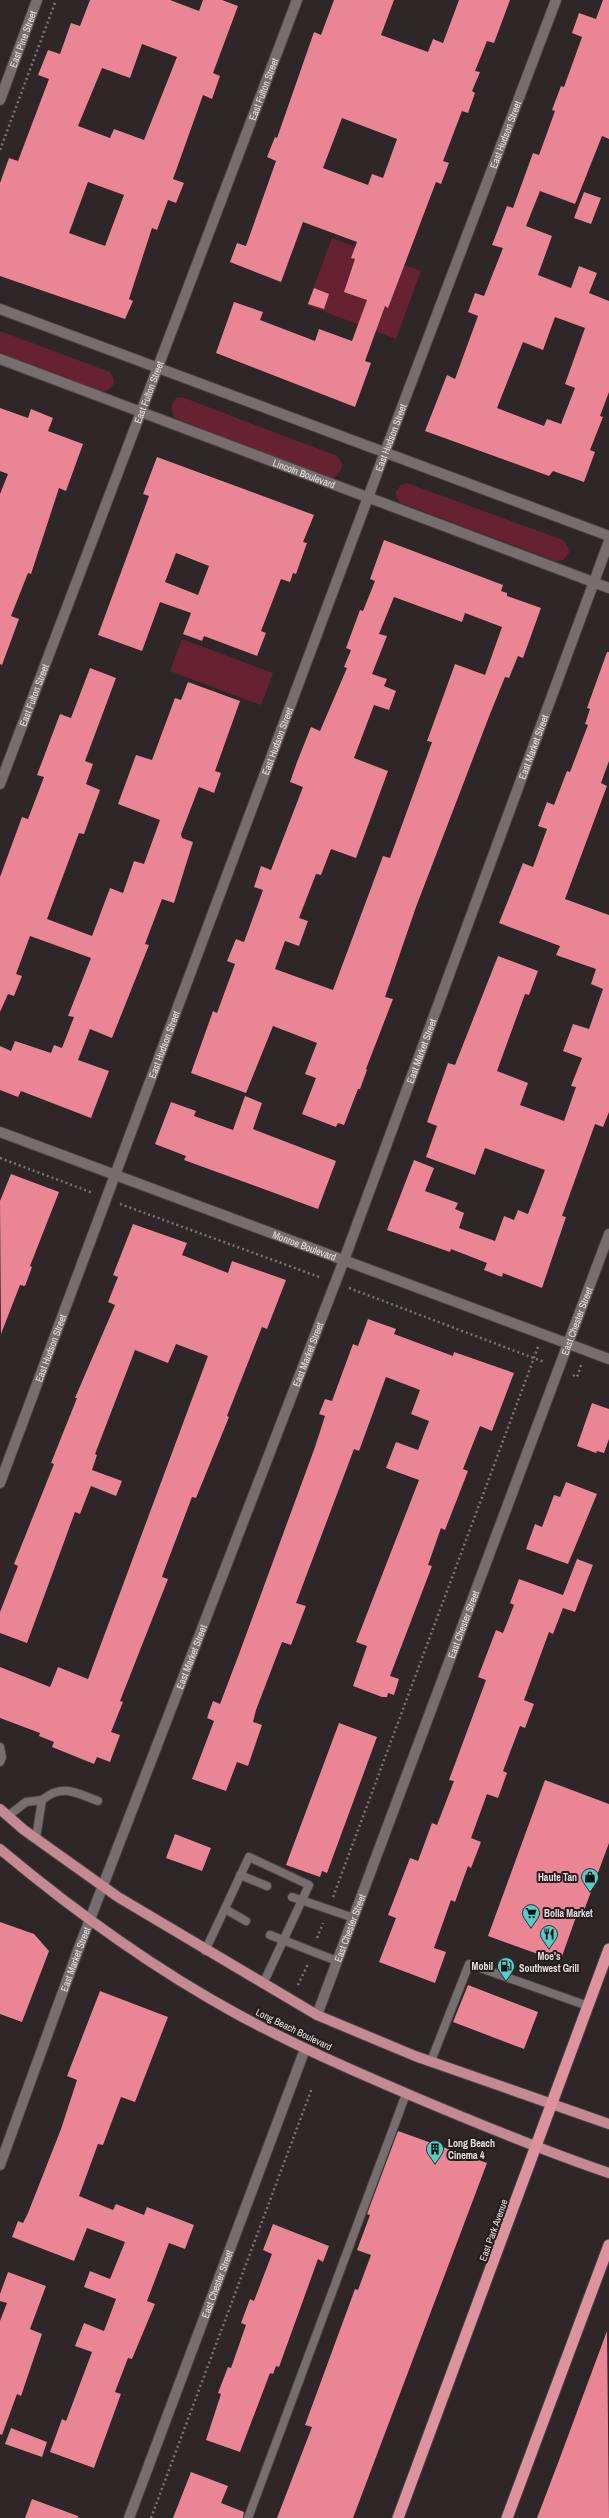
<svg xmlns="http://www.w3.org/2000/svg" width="609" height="2518" font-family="'Archivo Narrow',sans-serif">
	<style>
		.green { fill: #662231 }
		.building { fill: #e98595; fill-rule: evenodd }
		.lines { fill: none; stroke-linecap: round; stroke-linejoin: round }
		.service-casing { stroke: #484242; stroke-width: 10 }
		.minor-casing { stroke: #484242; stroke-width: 12 }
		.primary-casing { stroke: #484242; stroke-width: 12 }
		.trunk-casing { stroke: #484242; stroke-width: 13 }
		.path { stroke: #7b7475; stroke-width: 2.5; stroke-dasharray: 2 3; stroke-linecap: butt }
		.service { stroke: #786e70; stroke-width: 8 }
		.minor { stroke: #786e70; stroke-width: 10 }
		.primary { stroke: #c48992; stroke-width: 10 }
		.trunk { stroke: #dd929e; stroke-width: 11 }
		.labels { text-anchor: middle; stroke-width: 4; stroke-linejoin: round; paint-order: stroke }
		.street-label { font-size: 10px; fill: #e7e2e2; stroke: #241d1e }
		.poi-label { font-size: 10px; font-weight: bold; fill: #e7e2e2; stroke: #241d1e; text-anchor: end }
	</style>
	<rect width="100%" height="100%" fill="#2e2627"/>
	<path class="green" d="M332,238L421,271L396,339L307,305Z
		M0,331L110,372C117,382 114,388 103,392L0,354Z
		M182,397L337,456L342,463L341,470L335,477L329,478L175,418C170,410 170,406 176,398Z
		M407,483L563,540L568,547L569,553L563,560L556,561L401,503L397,498L396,491L401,485Z
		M182,639L273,673L261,705L170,671Z"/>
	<path class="building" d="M90,0H170L199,11L203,0H222L238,6L213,73L220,76L212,99L203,95L173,179L184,183L176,203L168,200L157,230L152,228L129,299L133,301L125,319L0,276V183L9,158L18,161L49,79L38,75L48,50L60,54L71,23L80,26ZM142,44L177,57L144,140L114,129L110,138L78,126L102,68L130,78ZM88,182L124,195L105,246L69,233Z
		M334,0H394L381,35L428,52L433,39L443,43L459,0H510L494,43L487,41L475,71L480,72L472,91L475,93L468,113L462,111L443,161L449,163L441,184L436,182L388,308L385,306L365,361L371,363L355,407L216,353L234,302L263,312L260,320L315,341L319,329L352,341L367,300L344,292L355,259L351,258L357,242L303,222L281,282L230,262L237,243L246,246L276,161L267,157L275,137L277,138L314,32L321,35ZM342,118L397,139L383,178L372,174L368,185L323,168Z
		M603,0H609V139L602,136L575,204L540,191L526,226L552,236L538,275L571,288L579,266L597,273L589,293L609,301V392L600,416L603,417L590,450L595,452L584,482L553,471L549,476L425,431L447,375L455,379L478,316L468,312L475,293L484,296L503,248L492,245L507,206L513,208L533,153L539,155L555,111L552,110L561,86L564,87L582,37L572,33L579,13L596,19ZM555,317L585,328L565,384L575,388L561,424L547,419L544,426L497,408L523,342L543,350Z
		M584,192L601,198L591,224L574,218Z
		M314,288L329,294L324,309L308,304Z
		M0,408L28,418L31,409L53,418L48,431L83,444L66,491L59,488L31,574L28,573L11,616L19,619L2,665L0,664V494L8,474L0,471Z
		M157,457L314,515L303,542L307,543L296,574L293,573L290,582L281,579L261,631L266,633L257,656L204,636L202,641L183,634L191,613L160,602L142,651L98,635L149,496L143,494ZM176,553L209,566L198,595L165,582Z
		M384,540L503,585L501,591L507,593V596L541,608L523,658L518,656L509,678L505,677L490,714L416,907L385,997L393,999L366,1069L367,1070L360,1089H358L344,1125L338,1123L336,1127L302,1114L316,1078L305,1074L317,1043L273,1026L246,1093L191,1073L213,1011L217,1013L235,964L227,961L236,939L244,942L263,890L254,887L261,866L271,870L303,787L290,782L297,762L311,727L320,731L347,668L344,667L351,650L346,648L360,610L363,611L375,581L370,579ZM394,597L462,622L465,613L502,627L485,675L455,664L427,741L432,742L390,858L383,856L333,990L275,969L285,941L299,946L308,921L299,918L316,874L321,875L331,849L356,858L388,771L354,758L374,705L389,710L396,691L384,686L387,679L372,674L387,636L379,634Z
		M607,652H609V761L601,783L607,786L565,899L609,915V1112L603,1127L595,1124L562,1216L566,1217L542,1288L503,1273L502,1277L484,1270L487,1263L451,1249L450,1252L387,1230L414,1160L434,1168L425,1191L458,1203L455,1209L464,1213L459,1228L495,1241L504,1216L514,1220L518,1210L528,1214L545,1170L485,1148L475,1175L426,1157L437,1126L427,1122L448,1063L455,1065L498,956L538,971L529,995L525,994L497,1071L528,1083L520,1105L564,1121L576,1087L571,1086L582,1058L563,1051L573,1024L589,1029L603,989L591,984L596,969L556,955L560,946L499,923L523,863L533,867L547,829L538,826L547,802L554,805L567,771L570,772L588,725L585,724L590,709L587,708Z
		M90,668L116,678L85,761L93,764L86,784L100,790L84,834L79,833L47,919L92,936L110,888L123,893L134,861L144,864L160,820L118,804L136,755L152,760L175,698L181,700L188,682L240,701L215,771L221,773L214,793L199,787L181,834L182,838L193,842L174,903L162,899L145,944L149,945L112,1038L90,1029L78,1060L109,1071L91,1118L21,1091L18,1097L0,1090V1046L11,1051L15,1041L51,1053L54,1045L62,1048L74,1017L68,1016L91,958L30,936L16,974L22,976L14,996L8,994L0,1012V877L22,817L28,819L44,777L37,775L60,714L71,718Z
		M245,1096L262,1103L253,1129L336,1161L318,1209L184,1160L186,1156L155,1144L171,1102L196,1111L194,1116L233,1130Z
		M11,1174L59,1192L30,1266L32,1267L25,1286L20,1285L1,1334L0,1201Z
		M133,1224L187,1243L182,1255L228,1273L232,1261L286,1280L267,1329L262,1327L227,1416L229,1417L196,1498L192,1497L164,1571L162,1577L168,1579L120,1701L123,1702L111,1732L120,1735L110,1762L97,1757L94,1764L52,1747L54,1742L39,1736L40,1733L0,1718V1667L50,1687L58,1667L88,1679L208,1356L176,1344L168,1363L135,1350L95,1454L97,1455L92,1470L122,1481L116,1496L91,1486L80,1514L75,1512L27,1643L0,1633V1612L18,1566L14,1564L54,1464L51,1463L77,1398H75L115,1305L108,1302L118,1277L113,1275Z
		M368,1319L396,1329L394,1334L453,1356L454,1352L514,1373L492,1431L480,1426L463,1469L468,1471L445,1530L441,1528L428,1565L432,1566L390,1676L399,1679L394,1695L388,1693L387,1697H382L353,1686L367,1646L356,1642L419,1480L386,1468L396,1442L418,1450L429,1421L411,1414L420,1390L386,1377L359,1451L354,1449L296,1603L306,1606L291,1645L282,1642L256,1710L253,1722L262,1725L248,1766L237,1762L226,1791L192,1779L214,1721L207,1718L213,1701L220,1704L239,1654L315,1447L325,1416L319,1414L325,1399L332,1401L353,1344L358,1346Z
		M592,1403L609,1409V1439L604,1453L597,1451L596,1453L577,1446Z
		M566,1482L597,1494L568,1564L526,1549L535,1524L542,1527L554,1495L560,1497Z
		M577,1559L593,1565L575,1612L563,1608L553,1634L549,1632L524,1700L534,1704L525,1728L520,1726L503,1771L507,1773L498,1798L487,1794L471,1838L481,1842L471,1868L468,1866L455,1902L451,1900L434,1948L446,1952L435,1983L379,1962L396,1918L388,1915L410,1858L418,1861L432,1823L437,1825L454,1781L449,1780L486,1680L478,1677L496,1630L503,1633L514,1605L510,1603L519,1579L563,1595Z
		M339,1723L377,1737L327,1873L322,1871L320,1877L286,1865Z
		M545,1780L609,1804V1843L582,1916L577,1914L560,1962L488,1936Z
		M175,1834L211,1848L202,1871L166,1858Z
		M0,1922L34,1934L49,1951L22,2022L0,2014Z
		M468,1985L538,2012L524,2049L453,2022Z
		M100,1991L168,2017L135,2102L121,2097L103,2145L98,2144L79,2196L113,2210L116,2204L144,2215L147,2207L194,2225L185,2249L169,2243L147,2301L155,2304L132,2359L128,2358L115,2392L121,2394L94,2468L50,2452L62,2419L66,2421L92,2352L75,2346L84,2323L104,2331L116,2299L84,2287L90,2271L110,2279L125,2242L87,2228L74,2261L12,2237L18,2221L23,2223L28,2213L61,2129L77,2080L67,2076Z
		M398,2131L487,2163L353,2518H277L312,2427L305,2425L355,2289L358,2290L371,2255L357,2250L370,2215L367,2214Z
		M273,2224L329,2246L323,2262L318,2259L279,2367L276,2366L273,2374L270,2373L240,2452L206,2440L221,2394L218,2393L228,2367L231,2368L246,2325L241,2323L250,2299L254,2301L272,2254L263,2250Z
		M8,2272L46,2286L30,2329L42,2334L21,2396L17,2394L2,2435L0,2434V2321L7,2303L0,2301V2294Z
		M607,2331L609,2518H537L558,2463Z
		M11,2428L47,2442L42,2457L5,2444Z
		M191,2472L228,2486L221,2503L244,2512L243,2518H173Z
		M32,2499L78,2516V2518H25Z"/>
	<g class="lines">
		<g class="service-casing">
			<path id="service" d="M0,1747L2,1757L0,1762
				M42,1800C63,1783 76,1793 98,1801
				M8,1816L26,1802L42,1800L36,1838
				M240,1875L267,1886
				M292,1897L354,1918
				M225,1909L246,1921
				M270,1935L337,1961
				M205,1951L249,1857L309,1885L263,1984
				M431,2061L469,1964L588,2006
				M248,2518L406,2094"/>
		</g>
		<g class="minor-casing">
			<g id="minor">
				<path id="s1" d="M0,100L37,0"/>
				<path d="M0,309L609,536"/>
				<path id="s2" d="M0,359L609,588"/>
				<path id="s3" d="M0,784L297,0"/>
				<path id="s4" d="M0,1132L609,1359"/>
				<path id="s5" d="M0,1483L385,452L556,0"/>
				<path id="s6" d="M317,2015L609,1234"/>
				<path id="s7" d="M0,2165L77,1953L344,1260L609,541"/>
				<path id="s8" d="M129,2518L305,2049"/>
			</g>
		</g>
		<g class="primary-casing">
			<path id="primary" d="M0,1809L24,1830L118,1897L317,2015L415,2056L609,2124
				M0,1849C74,1911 153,1968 237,2014C296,2046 356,2072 417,2098C481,2125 544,2151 609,2173"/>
		</g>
		<g class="trunk-casing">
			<path id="trunk" d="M398,2518L609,1949
				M507,2518L609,2245"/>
		</g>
		<path class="path" d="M0,150L56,0
			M0,1158L93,1193
			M120,1204L322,1278
			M349,1288L544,1362
			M573,1375L577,1377L581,1365
			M333,1897L538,1347
			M317,1938L323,1923
			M298,1985L308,1964
			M151,2518L312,2088"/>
		<use href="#service" class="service"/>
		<use href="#minor" class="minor"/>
		<use href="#primary" class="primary"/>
		<use href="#trunk" class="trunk"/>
	</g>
	<defs>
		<g id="shop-pin" transform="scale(0.9)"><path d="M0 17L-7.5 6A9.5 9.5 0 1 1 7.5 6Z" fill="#54cdc7" stroke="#241d1e"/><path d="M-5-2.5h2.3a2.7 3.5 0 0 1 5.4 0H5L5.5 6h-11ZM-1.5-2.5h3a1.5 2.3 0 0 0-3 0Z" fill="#111"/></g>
		<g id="supermarket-pin" transform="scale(0.9)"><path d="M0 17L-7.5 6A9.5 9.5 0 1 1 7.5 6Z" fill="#54cdc7" stroke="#241d1e"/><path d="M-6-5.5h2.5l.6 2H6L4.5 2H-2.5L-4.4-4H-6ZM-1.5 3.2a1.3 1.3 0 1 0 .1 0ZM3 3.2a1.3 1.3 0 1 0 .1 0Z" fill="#111"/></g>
		<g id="restaurant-pin" transform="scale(0.9)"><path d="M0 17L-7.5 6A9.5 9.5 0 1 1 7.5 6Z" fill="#54cdc7" stroke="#241d1e"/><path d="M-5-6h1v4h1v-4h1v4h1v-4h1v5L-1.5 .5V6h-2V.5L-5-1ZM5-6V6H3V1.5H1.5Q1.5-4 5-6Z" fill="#111"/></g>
		<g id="fuel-pin" transform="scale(0.9)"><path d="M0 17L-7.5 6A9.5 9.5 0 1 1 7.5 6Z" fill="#54cdc7" stroke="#241d1e"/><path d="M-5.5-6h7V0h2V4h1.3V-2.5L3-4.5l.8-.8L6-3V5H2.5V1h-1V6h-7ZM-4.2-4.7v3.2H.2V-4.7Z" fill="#111"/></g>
		<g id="building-pin" transform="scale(0.9)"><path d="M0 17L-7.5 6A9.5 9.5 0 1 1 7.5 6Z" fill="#54cdc7" stroke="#241d1e"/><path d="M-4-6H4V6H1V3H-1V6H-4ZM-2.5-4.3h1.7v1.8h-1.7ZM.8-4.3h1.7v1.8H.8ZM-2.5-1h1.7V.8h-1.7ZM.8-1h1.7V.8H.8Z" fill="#111"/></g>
	</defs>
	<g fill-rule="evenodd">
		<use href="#shop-pin" x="590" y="1877"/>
		<use href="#supermarket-pin" x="531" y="1913"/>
		<use href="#restaurant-pin" x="549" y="1934"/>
		<use href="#fuel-pin" x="506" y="1966"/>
		<use href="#building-pin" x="435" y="2149"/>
	</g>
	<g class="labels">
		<g class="street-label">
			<text dy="4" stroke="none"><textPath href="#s1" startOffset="65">East Pine Street</textPath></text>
			<text dy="4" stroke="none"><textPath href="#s3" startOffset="743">East Fulton Street</textPath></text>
			<text dy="4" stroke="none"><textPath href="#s5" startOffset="1440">East Hudson Street</textPath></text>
			<text dy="4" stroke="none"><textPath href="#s3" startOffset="419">East Fulton Street</textPath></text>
			<text dy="4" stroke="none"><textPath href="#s5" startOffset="1116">East Hudson Street</textPath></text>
			<text dy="4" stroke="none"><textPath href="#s2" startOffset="325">Lincoln Boulevard</textPath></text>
			<text dy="4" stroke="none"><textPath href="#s3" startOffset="95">East Fulton Street</textPath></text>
			<text dy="4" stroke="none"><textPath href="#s5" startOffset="792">East Hudson Street</textPath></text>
			<text dy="4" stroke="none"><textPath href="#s7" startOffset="1515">East Market Street</textPath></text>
			<text dy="4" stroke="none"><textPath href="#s5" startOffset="468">East Hudson Street</textPath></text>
			<text dy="4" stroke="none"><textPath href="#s7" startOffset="1191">East Market Street</textPath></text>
			<text dy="4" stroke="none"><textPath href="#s4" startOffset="325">Monroe Boulevard</textPath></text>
			<text dy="4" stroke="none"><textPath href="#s6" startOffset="741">East Chester Street</textPath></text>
			<text dy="4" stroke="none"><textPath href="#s5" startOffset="144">East Hudson Street</textPath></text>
			<text dy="4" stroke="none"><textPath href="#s7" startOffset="867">East Market Street</textPath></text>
			<text dy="4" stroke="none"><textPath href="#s6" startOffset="417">East Chester Street</textPath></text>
			<text dy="4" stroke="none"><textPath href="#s7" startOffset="543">East Market Street</textPath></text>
			<text dy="4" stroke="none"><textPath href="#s6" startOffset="93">East Chester Street</textPath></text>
			<text dy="4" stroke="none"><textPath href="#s7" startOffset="219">East Market Street</textPath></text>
			<text transform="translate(294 2029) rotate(26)" y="4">Long Beach Boulevard</text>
			<text transform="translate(493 2230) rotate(-70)" y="4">East Park Avenue</text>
			<text dy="4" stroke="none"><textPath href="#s8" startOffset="250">East Chester Street</textPath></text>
		</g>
		<g class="poi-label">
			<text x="577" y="1881">Haute Tan</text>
			<text x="544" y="1917" text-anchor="start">Bolla Market</text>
			<text x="549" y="1960" text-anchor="middle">Moe's<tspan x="549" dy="12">Southwest Grill</tspan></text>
			<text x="493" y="1970">Mobil</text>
			<text x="448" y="2147" text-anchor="start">Long Beach<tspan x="448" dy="12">Cinema 4</tspan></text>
		</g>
	</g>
</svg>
